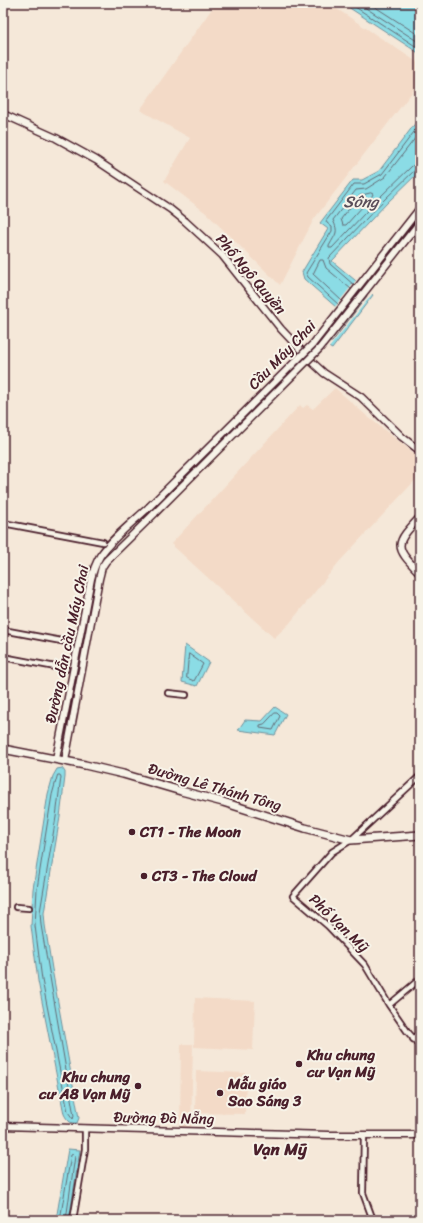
<svg xmlns="http://www.w3.org/2000/svg" width="423" height="1223" font-family="Sriracha,sans-serif">
	<style>
		.built { fill: #f3dac7 }
		.water { fill: #8bdce5; stroke: #71909b }
		.pier { fill: #f5e8d9 }
		.lines { fill: none; stroke-linecap: round; stroke-linejoin: round }
		.shore { stroke: #646b75; stroke-width: 1 }
		.street-casing { stroke: #4a1f2b; stroke-width: 8 }
		.secondary-casing { stroke: #4a1f2b; stroke-width: 9 }
		.primary-casing { stroke: #4a1f2b; stroke-width: 10 }
		.street { stroke: #f7f3e8; stroke-width: 4.5 }
		.secondary { stroke: #f7f3e8; stroke-width: 6 }
		.primary { stroke: #f7f3e8; stroke-width: 7 }
		.secondary-bridge-casing { stroke: #4a1f2b; stroke-width: 9; stroke-linecap: butt }
		.secondary-bridge { stroke: #f7f3e8; stroke-width: 6 }
		.poi-dot { fill: #4a1f2b; stroke: #f7f3e8; stroke-width: 1.5 }
		.labels { text-anchor: middle; stroke-width: 4; stroke-linejoin: round; paint-order: stroke }
		.street-label { font-size: 15px; fill: #4a1f2b; stroke: #f7f3e8 }
		.poi-label { font-size: 15px; font-weight: bold; fill: #4a1f2b; stroke: #f7f3e8; text-anchor: start }
		.water-label { font-size: 16px; font-style: italic; fill: #5a4e5a; stroke: #f7f3e8 }
		.quarter-label { font-size: 17px; font-weight: bold; fill: #4a1f2b; stroke: #f7f3e8 }
	</style>
	<rect width="100%" height="100%" fill="#f5e8d9"/>
	<filter id="ink" filterUnits="userSpaceOnUse"><feTurbulence type="fractalNoise" baseFrequency=".025" numOctaves="2"/><feDisplacementMap in="SourceGraphic" scale="8" xChannelSelector="R" yChannelSelector="G"/><feConvolveMatrix kernelMatrix="1 2 1 2 8 2 1 2 1" color-interpolation-filters="sRGB"/></filter>
	<g filter="url(#ink)">
		<path class="built" d="M216,3H328L420,64V82L314,219L280,285L206,213L164,181L190,138L140,110Z
			M335,388L368,417L420,458V475L339,562L289,624L274,638L171,544L300,405L303,408L307,405L313,409Z
			M195,998L255,1001L253,1050L194,1047Z
			M181,1044H193L191,1129H180Z
			M196,1071L246,1073L245,1114L195,1113Z"/>
		<path class="water" d="M342,3H420V54Z
			M420,117V171L387,203L332,261L373,295L332,349L320,342L337,316V308L304,279L302,272L328,229L320,223L353,180H362L379,171Z
			M185,645L209,662L197,686L182,682Z
			M275,707L286,714L275,735L238,730L245,720L262,721Z
			M62,768L65,772V777L60,817L44,913L45,925L52,969L79,1118L77,1123C70,1124 67,1120 64,1114L38,981L31,926L33,889L48,794L53,776L57,769Z
			M68,1149L80,1150L69,1220H56Z"/>
		<path class="pier" d="M357,279L373,293L328,349L318,343V341L335,316L334,308Z"/>
		<g class="lines">
			<path class="shore" d="M349,3L420,49
				M358,3L420,43
				M369,3L420,36
				M420,132L385,177L366,189L356,190L333,220C339,233 336,233 329,246V248H332L380,197L412,166L420,163
				M371,193L373,194L372,196L346,225H343L341,219L359,196Z
				M354,285L330,264L329,258L384,200L416,169L420,168
				M342,301L313,274L320,260H323L326,268L351,289
				M339,305L308,277L306,273L332,231V227L327,223L326,221L354,184H364L382,174L420,124
				M330,342H332L367,296
				M189,654L203,664L194,681L187,678Z
				M275,713H277L280,716L273,730L260,728V725L264,724Z
				M58,775H60L61,777L56,817L40,912L41,925L74,1116L73,1119L68,1112L42,980L35,926L37,889L45,838L52,795Z
				M60,1220L71,1155L73,1154L75,1156L66,1220"/>
			<g class="street-casing">
				<path id="street" d="M3,523L103,542
					M3,630L72,643
					M3,657L66,669
					M168,693L186,695
					M420,776L351,840L332,852L293,896L328,926L365,965L389,1005L407,1031L420,1046
					M16,907L29,908
					M389,1005L420,979
					M413,1039L420,1034
					M364,1135L363,1193L373,1220
					M73,1220L85,1149V1129"/>
			</g>
			<g class="secondary-casing">
				<path id="secondary" d="M3,114L56,138L96,160L170,209L185,221L222,255L281,329L312,362L324,373L361,397L402,437L420,451
					M420,517C395,544 393,546 420,573
					M56,759L91,579C93,571 96,563 100,556C113,537 133,522 149,507
					M65,761L99,579L102,567L106,561L155,513
					M3,1126L328,1135H420"/>
			</g>
			<g class="primary-casing">
				<path id="primary" d="M3,749L85,765L123,774L181,791L223,802L305,828L351,840L420,835"/>
			</g>
			<use href="#street" class="street"/>
			<use href="#secondary" class="secondary"/>
			<use href="#primary" class="primary"/>
			<g class="secondary-bridge-casing">
				<path id="secondary-bridge" d="M149,507L313,344L420,208
					M155,513L320,348L420,222"/>
			</g>
			<use href="#secondary-bridge" class="secondary-bridge"/>
		</g>
	</g>
	<g class="poi-dot">
		<circle cx="132" cy="832" r="4"/>
		<circle cx="144" cy="876" r="4"/>
		<circle cx="299" cy="1064" r="4"/>
		<circle cx="138" cy="1086" r="4"/>
		<circle cx="220" cy="1093" r="4"/>
	</g>
	<g class="labels">
		<g class="street-label">
			<text transform="translate(251 274) rotate(50)" y="5">Phố Ngô Quyền</text>
			<text transform="translate(282 355) rotate(-46)" y="5">Cầu Máy Chai</text>
			<text transform="translate(67 644) rotate(-78)" y="5">Đường dẫn cầu Máy Chai</text>
			<text transform="translate(215 787) rotate(16)" y="5">Đường Lê Thánh Tông</text>
			<text transform="translate(339 923) rotate(44)" y="5">Phố Vạn Mỹ</text>
			<text transform="translate(164 1118) rotate(1)" y="5">Đường Đà Nẵng</text>
		</g>
		<g class="poi-label">
			<text x="140" y="837">CT1 - The Moon</text>
			<text x="152" y="881">CT3 - The Cloud</text>
			<text x="307" y="1060">Khu chung<tspan x="307" dy="17">cư Vạn Mỹ</tspan></text>
			<text x="130" y="1082" text-anchor="end">Khu chung<tspan x="130" dy="17">cư A8 Vạn Mỹ</tspan></text>
			<text x="228" y="1089">Mẫu giáo<tspan x="228" dy="17">Sao Sáng 3</tspan></text>
		</g>
		<g class="water-label">
			<text x="361" y="207">Sông</text>
		</g>
		<g class="quarter-label">
			<text x="280" y="1155">Vạn Mỹ</text>
		</g>
	</g>
	<rect width="423" height="1223" fill="none" stroke="#f7f3e8" stroke-width="16"/>
	<rect x="8" y="8" width="407" height="1207" fill="none" stroke="#4a1f2b" stroke-width="1.5" filter="url(#ink)"/>
</svg>
